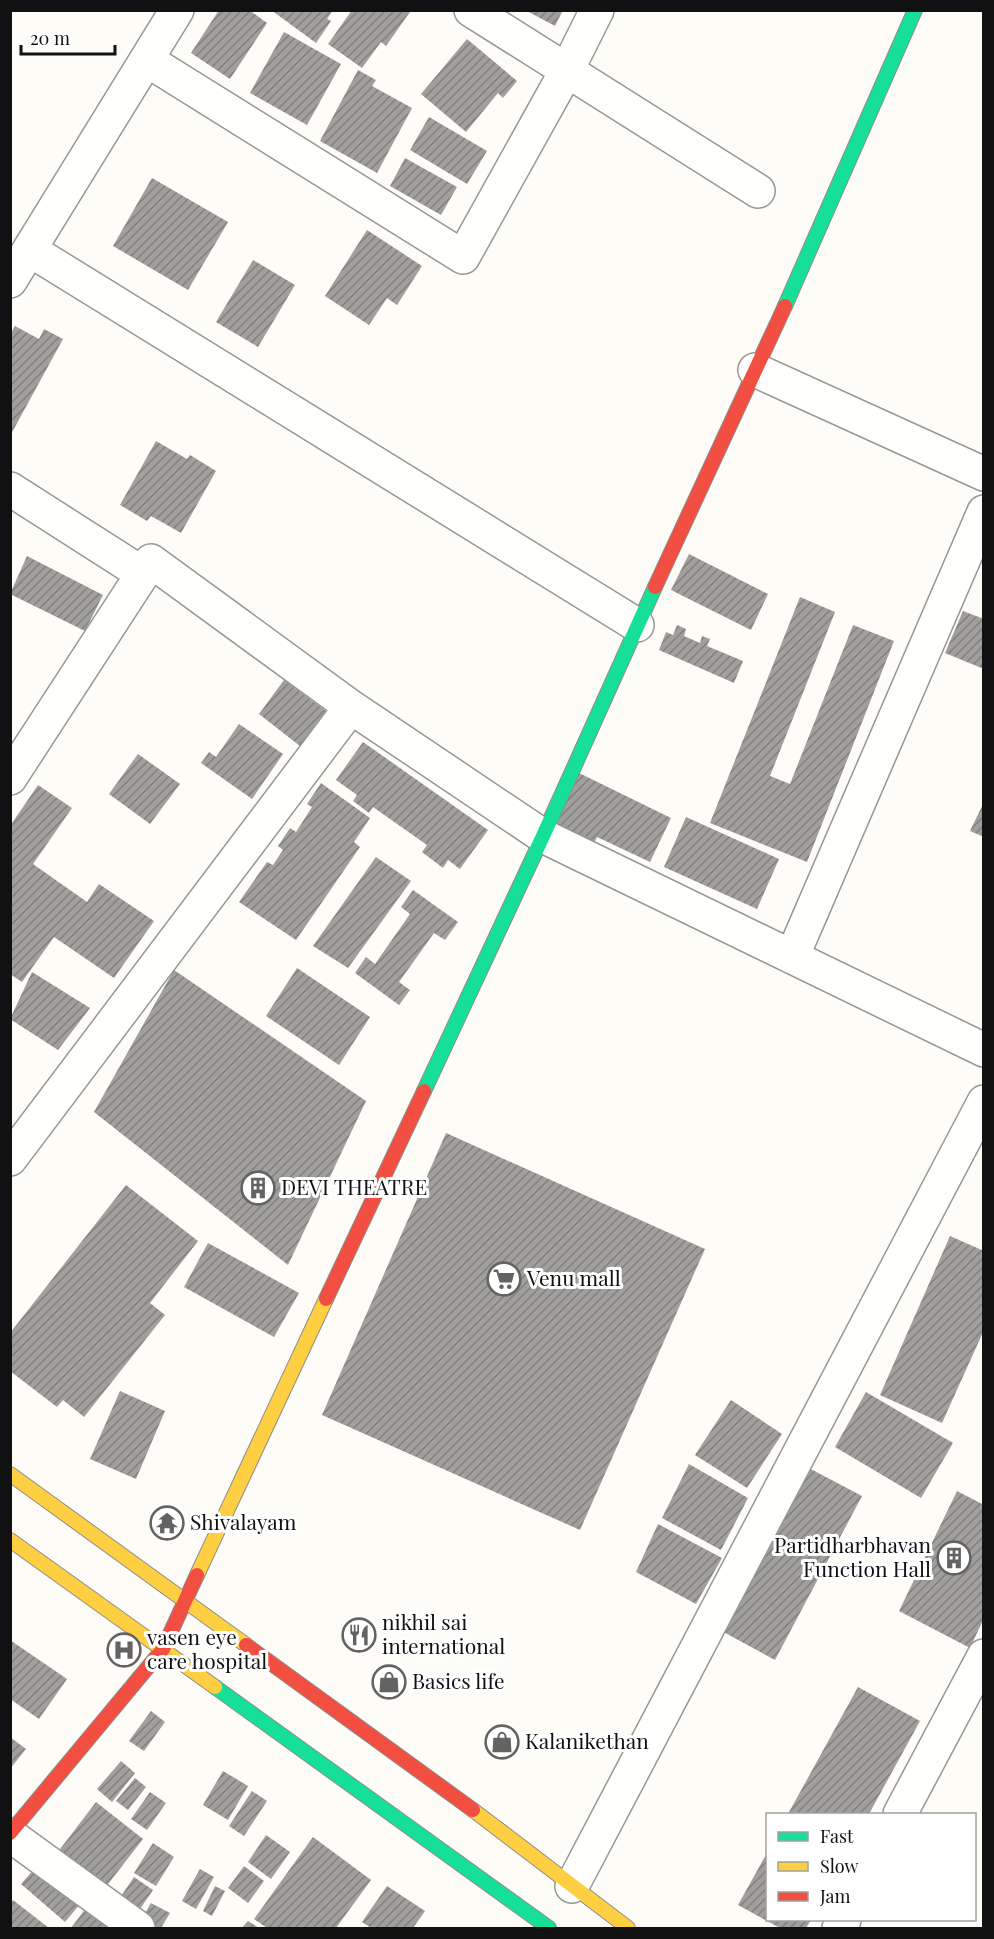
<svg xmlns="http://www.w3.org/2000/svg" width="994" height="1939" font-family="'Playfair Display',serif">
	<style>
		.building { fill: url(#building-hatch) }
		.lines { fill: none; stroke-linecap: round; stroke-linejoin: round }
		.street-casing { stroke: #979795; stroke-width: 36 }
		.fast-casing { stroke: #8e8d8b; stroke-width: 16 }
		.slow-casing { stroke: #8e8d8b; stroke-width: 16 }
		.jam-casing { stroke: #8e8d8b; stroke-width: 16 }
		.street { stroke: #fffffe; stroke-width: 33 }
		.fast { stroke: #16e098; stroke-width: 14 }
		.slow { stroke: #ffcf43; stroke-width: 14 }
		.jam { stroke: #f24e42; stroke-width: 14 }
		.labels { text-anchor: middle; stroke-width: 6; stroke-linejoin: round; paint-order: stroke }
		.poi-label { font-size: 21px; fill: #111; stroke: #fff; text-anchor: start }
	</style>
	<defs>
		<pattern id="building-hatch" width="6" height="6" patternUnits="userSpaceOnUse" patternTransform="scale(1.5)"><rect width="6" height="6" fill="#a19f9c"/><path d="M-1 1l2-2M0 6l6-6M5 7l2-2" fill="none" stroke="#82807e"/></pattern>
	</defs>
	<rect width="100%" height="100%" fill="#fdfcf7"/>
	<path class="building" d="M219,10H249L267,23L230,79L191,53Z
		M271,10H333L327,19L331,21L316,43Z
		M352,10L410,12L386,46L381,42L362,68L328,44Z
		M525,10H563L555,26Z
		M284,32L341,64L307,125L250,93Z
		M467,39L517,81L503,98L498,93L466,132L421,94Z
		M358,70L376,80L372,86L412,108L377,173L320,141Z
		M429,117L487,151L467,184L410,150Z
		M405,158L457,187L441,215L390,186Z
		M152,178L228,222L188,290L113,246Z
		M367,230L422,266L397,305L387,298L369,325L325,296Z
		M253,260L295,285L258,347L216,322Z
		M15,326L39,339L44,329L63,339L10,436V335Z
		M156,441L187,459L190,455L216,471L181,533L151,516L147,521L120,505Z
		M689,554L768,594L751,630L671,590Z
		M27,556L103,595L85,631L10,594Z
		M800,597L835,612L770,776L790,784L853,625L894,641L807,862L710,823Z
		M963,611L984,619V669L945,653Z
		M677,625L686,629L684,636L700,643L702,636L710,639L707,646L743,661L734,683L659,650L666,632L673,635Z
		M284,680L326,711L300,746L259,714Z
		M239,724L283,754L252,799L201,763L209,752L216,757Z
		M363,742L488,830L460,869L448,860L443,868L422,852L427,845L373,807L369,813L353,801L357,795L336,780Z
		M138,754L180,784L150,824L109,794Z
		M577,772L671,818L650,862L597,837L593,845L552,825Z
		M321,783L370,818L354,842L360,847L296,940L239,902L267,862L273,865L283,850L278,846L290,828L296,832L312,807L307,804Z
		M38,785L72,808L33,864L87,902L99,884L154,921L114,978L54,937L22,982L10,974V826Z
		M984,802V837L970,831Z
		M686,817L779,859L757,909L664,867Z
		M376,857L411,881L348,968L313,946Z
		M413,890L458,922L445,940L434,933L399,982L410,990L399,1005L355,973L366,957L375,964L410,914L401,907Z
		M297,968L370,1017L339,1065L266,1016Z
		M174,970L366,1101L288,1265L94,1112Z
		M32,972L90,1008L58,1050L10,1019Z
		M446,1133L705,1249L580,1530L322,1415Z
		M126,1185L198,1241L150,1303L165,1315L84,1417L63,1400L57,1407L10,1371V1333Z
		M950,1236L984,1251V1330L942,1423L880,1395Z
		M208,1243L299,1293L274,1337L184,1287Z
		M120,1391L165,1411L136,1479L90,1459Z
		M866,1392L953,1443L921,1498L835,1447Z
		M731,1400L782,1434L747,1488L695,1455Z
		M689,1464L748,1498L721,1550L662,1518Z
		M805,1466L862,1496L775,1660L718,1629Z
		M957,1491L984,1505V1618L970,1648L899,1611Z
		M658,1524L722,1558L696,1604L636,1572Z
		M10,1640L67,1679L39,1719L10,1699Z
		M858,1687L920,1721L869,1814H788Z
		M151,1711L165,1722L144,1751L129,1741Z
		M10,1737L26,1749L10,1769Z
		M121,1761L135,1773L112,1802L97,1789Z
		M223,1771L248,1786L228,1820L203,1805Z
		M135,1778L146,1787L128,1810L116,1801Z
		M252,1791L267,1801L244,1836L229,1826Z
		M150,1792L166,1803L147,1830L131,1819Z
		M96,1802L143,1839L98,1897L51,1861Z
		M266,1835L290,1852L271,1879L248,1862Z
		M313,1837L371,1880L336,1928H267L254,1919Z
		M153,1843L174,1857L156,1886L134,1873Z
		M768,1851V1920H811L806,1928H780L738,1905Z
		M244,1866L264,1881L248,1903L228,1888Z
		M36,1867L80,1904L65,1922L21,1884Z
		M200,1869L214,1877L196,1909L182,1901Z
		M134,1877L153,1890L136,1915L117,1902Z
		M215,1886L225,1891L212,1916L203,1911Z
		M387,1886L425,1911L413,1928H371L362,1922Z
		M13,1900L49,1928H10V1904Z
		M151,1903L170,1913L161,1928H140L137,1927Z
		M86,1908L113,1928H71Z
		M248,1921L259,1928H242Z"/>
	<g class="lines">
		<g class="street-casing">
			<path id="street" d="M471,10L758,191
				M147,60L463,257L567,70L597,10
				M30,250L637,625
				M10,281L177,10
				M755,370L984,474
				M10,489L143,574
				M351,707L543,836L984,1050
				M10,778L151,561L351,707L10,1159
				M792,957L984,512
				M900,1814L984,1656
				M10,1835L138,1928
				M572,1886L984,1102
				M839,1928L844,1920"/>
		</g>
		<g class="fast-casing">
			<path id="fast" d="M785,306L915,10
				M424,1091L543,836L655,587
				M215,1687L549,1928"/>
		</g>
		<g class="slow-casing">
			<path id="slow" d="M10,1474L246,1645
				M10,1540L215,1687
				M197,1575L326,1299
				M473,1810L628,1928"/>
		</g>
		<g class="jam-casing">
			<path id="jam" d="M655,587L785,306
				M326,1299L424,1091
				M246,1645L473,1810
				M10,1833L163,1649L197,1575"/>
		</g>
		<use href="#street" class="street"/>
		<use href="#fast" class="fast"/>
		<use href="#slow" class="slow"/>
		<use href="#jam" class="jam"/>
	</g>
	<defs>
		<g id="building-ring" transform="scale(1.725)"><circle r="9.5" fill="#fff" stroke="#646362" stroke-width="1.5"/><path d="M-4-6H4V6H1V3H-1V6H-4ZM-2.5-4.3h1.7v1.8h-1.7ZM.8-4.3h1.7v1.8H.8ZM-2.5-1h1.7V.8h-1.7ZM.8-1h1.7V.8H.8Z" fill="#646362"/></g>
		<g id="supermarket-ring" transform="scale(1.725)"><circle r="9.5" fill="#fff" stroke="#646362" stroke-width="1.5"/><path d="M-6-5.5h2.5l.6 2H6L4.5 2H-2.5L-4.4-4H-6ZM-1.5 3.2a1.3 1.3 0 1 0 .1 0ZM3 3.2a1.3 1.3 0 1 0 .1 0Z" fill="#646362"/></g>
		<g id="temple-ring" transform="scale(1.725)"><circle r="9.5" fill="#fff" stroke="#646362" stroke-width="1.5"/><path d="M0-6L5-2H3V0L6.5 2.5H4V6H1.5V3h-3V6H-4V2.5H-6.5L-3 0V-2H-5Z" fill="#646362"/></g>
		<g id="restaurant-ring" transform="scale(1.725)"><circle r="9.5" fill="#fff" stroke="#646362" stroke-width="1.5"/><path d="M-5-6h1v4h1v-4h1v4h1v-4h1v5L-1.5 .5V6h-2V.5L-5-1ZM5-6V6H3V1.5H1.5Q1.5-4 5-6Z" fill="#646362"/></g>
		<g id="hospital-ring" transform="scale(1.725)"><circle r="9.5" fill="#fff" stroke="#646362" stroke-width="1.5"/><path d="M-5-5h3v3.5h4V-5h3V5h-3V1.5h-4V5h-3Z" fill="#646362"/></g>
		<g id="shop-ring" transform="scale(1.725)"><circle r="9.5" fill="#fff" stroke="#646362" stroke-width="1.5"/><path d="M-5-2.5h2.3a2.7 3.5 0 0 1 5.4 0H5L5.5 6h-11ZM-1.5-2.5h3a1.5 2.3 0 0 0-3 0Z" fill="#646362"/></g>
	</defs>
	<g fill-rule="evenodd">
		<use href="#building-ring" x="258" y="1188"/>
		<use href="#supermarket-ring" x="504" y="1279"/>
		<use href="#temple-ring" x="167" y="1523"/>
		<use href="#building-ring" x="954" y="1558"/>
		<use href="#restaurant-ring" x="359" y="1635"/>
		<use href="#hospital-ring" x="124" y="1650"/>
		<use href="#shop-ring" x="389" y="1682"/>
		<use href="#shop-ring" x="502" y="1742"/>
	</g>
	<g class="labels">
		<g class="poi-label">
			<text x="281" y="1195">DEVI THEATRE</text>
			<text x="527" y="1286">Venu mall</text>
			<text x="190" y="1530">Shivalayam</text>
			<text x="931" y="1553" text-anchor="end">Partidharbhavan<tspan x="931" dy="24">Function Hall</tspan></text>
			<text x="382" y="1630">nikhil sai<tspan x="382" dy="24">international</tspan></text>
			<text x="147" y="1645">vasen eye<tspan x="147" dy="24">care hospital</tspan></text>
			<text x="412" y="1689">Basics life</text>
			<text x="525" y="1749">Kalanikethan</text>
		</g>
	</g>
	<rect width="994" height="1939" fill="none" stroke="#111111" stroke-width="24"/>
	<rect x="766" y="1813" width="210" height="108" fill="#ffffff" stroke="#a0a0a0" stroke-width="1.5"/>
	<rect x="778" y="1832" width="30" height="9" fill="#16e098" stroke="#a0a0a0" stroke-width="1.5"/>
	<text x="820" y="1843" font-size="18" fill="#111111">Fast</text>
	<rect x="778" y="1862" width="30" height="9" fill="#ffcf43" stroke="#a0a0a0" stroke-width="1.5"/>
	<text x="820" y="1873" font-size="18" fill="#111111">Slow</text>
	<rect x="778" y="1892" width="30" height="9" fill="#f24e42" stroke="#a0a0a0" stroke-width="1.5"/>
	<text x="820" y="1903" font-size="18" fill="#111111">Jam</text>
	<path d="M21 45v9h94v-9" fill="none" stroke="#111111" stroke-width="3"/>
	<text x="30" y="45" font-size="18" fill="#111111" stroke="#ffffff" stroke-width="4.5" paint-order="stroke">20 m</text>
</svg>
